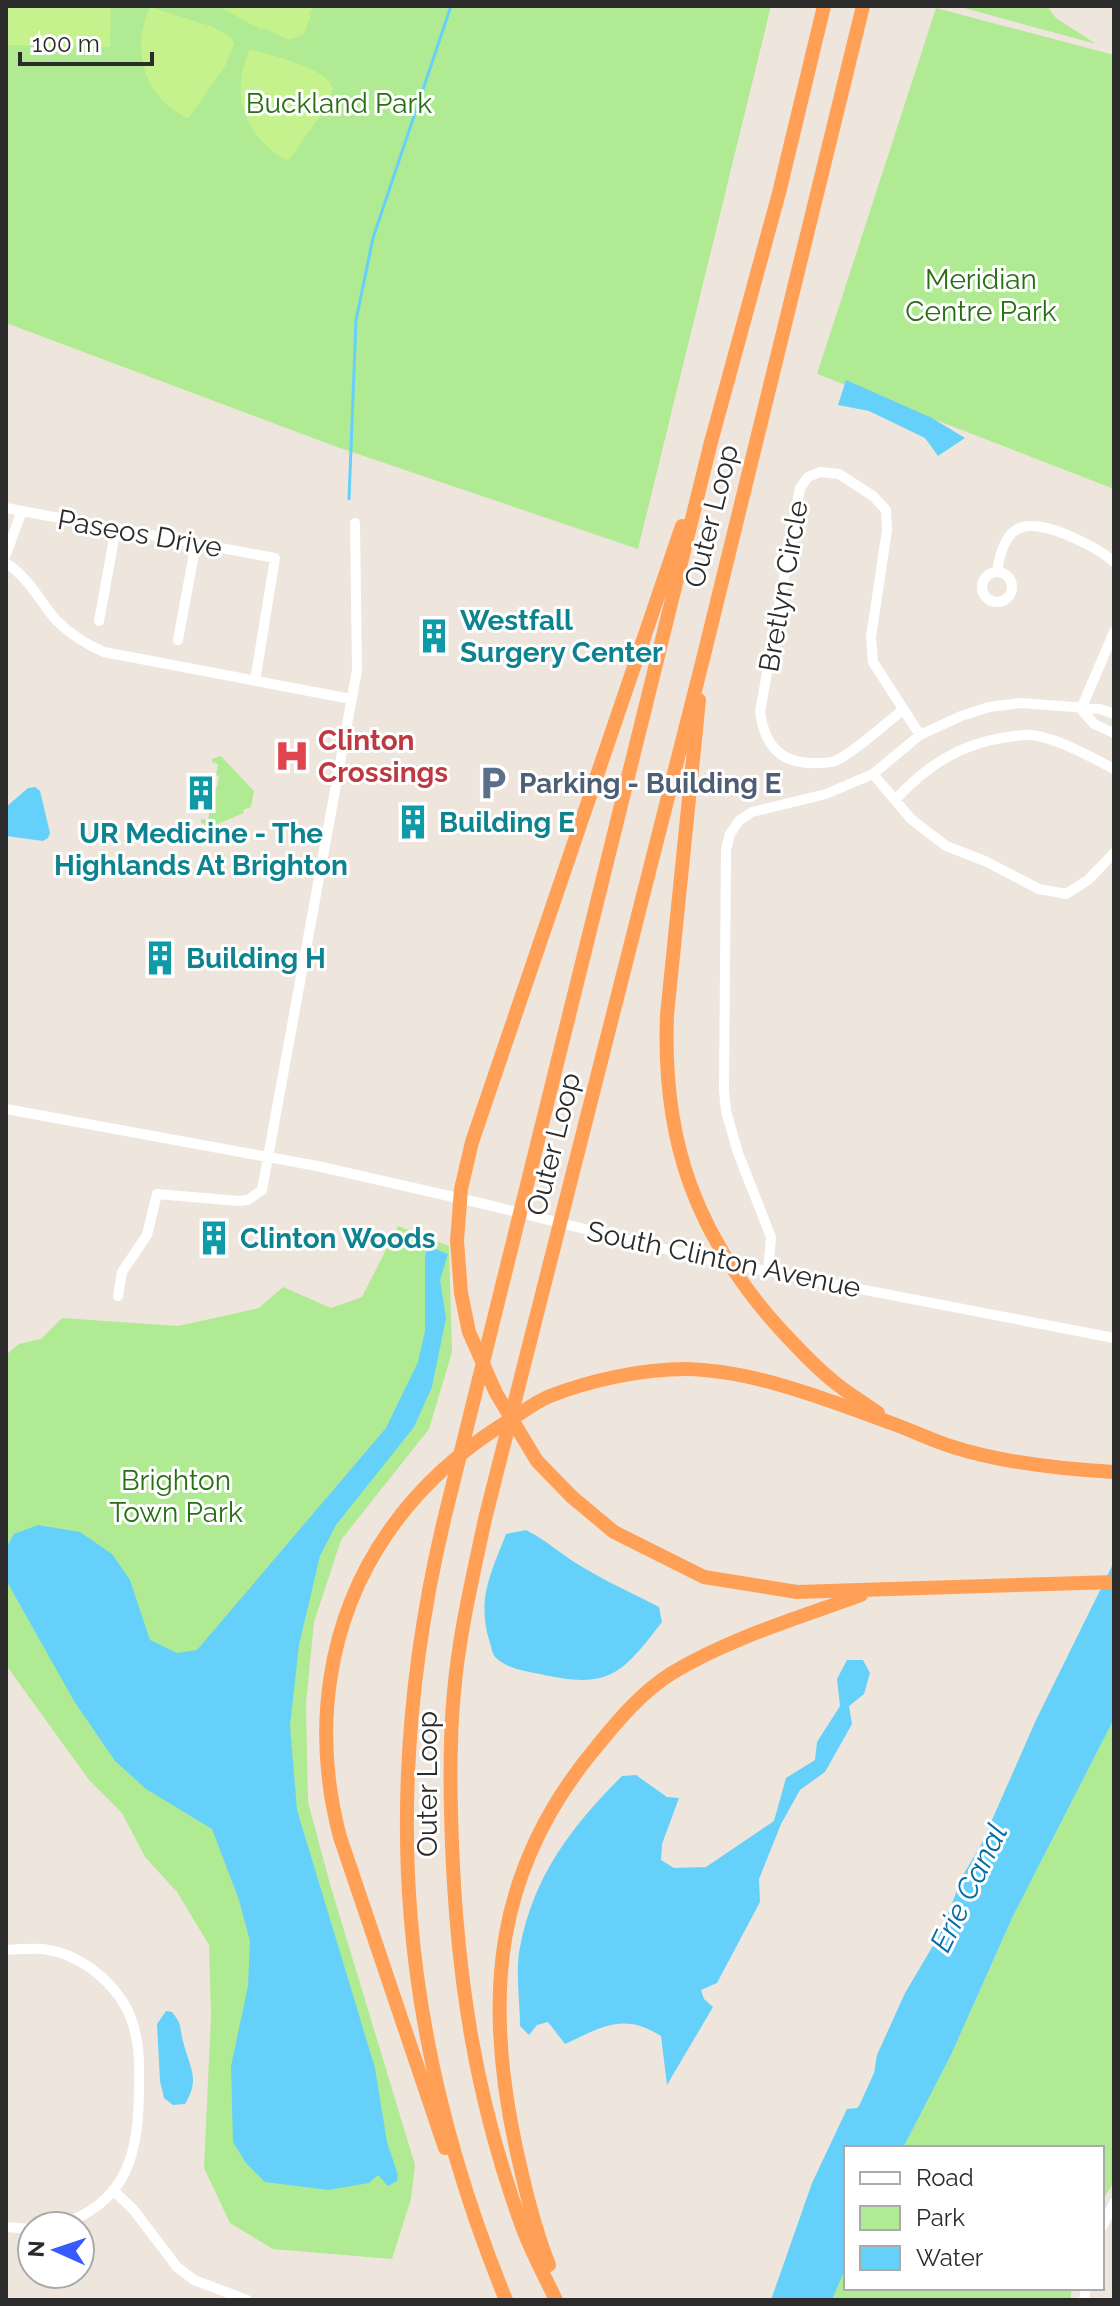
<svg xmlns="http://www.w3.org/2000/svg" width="1120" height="2306" font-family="Raleway,sans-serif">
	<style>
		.green { fill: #b0ea93 }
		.pitch { fill: #c6f28e }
		.water { fill: #65d1fa }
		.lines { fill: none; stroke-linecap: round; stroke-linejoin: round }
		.stream { stroke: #65d1fa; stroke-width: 3 }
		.minor { stroke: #fff; stroke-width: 10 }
		.highway { stroke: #ffa056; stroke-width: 14 }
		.labels { text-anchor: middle; stroke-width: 6; stroke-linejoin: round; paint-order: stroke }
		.park-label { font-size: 28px; fill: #266f13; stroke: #fff }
		.street-label { font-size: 28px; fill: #2b2b2b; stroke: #fff }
		.culture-label { font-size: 28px; font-weight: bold; fill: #0d838f; stroke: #fff; text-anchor: start }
		.health-label { font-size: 28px; font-weight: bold; fill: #be3a42; stroke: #fff; text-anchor: start }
		.service-label { font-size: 28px; font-weight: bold; fill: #4e5e75; stroke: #fff; text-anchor: start }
		.water-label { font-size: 30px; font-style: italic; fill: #016da9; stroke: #fff }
	</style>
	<rect width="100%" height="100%" fill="#eee6dc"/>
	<path class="green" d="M6,6H771L638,549L337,447L6,323Z
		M957,6H1047L1056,18L1096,44Z
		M936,8L1114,55V489L817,374Z
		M221,756L254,791L251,807L243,810L244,813L208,828L201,822V819L208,820L210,809H213L214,787H217L219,776L216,775L218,764L212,762V759Z
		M398,1226L449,1246L452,1352L429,1429L341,1540L314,1622L306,1704L308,1802L330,1884L415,2165L411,2199L392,2259L273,2249L230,2223L204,2168L211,2016L209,1945L177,1892L145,1857L122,1813L89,1780L6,1665V1355L19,1344L41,1339L62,1318L178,1326L259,1308L283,1287L331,1308L362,1297Z
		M1114,1719V2182L1102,2201V2148H903L951,2055L1013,1916Z
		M846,2267V2288H1071V2300H832Z"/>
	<path class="pitch" d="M6,6H111L110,47L6,45Z
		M218,6H314L309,14L311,15L304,34L289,40L263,28L262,30Z
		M150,7L213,27L231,37L234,44L225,66L188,119C144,97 130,51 150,7Z
		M250,49C272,56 326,67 333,88L325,109L288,161C245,138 229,93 250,49Z"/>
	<path class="water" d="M846,380L932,418L965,438L938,456L925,438L869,411L838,405Z
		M35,787L40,791L50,833L48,838L43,841L6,836V807L28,788Z
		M428,1246L448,1254L440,1280L446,1318L432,1387L414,1427L336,1525L320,1556L299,1645L290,1726L297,1810L375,2068L387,2142L398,2175L397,2181L388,2186L378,2175L369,2183L328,2190L265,2182L246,2163L233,2142L231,2066L248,1986L250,1941L239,1900L212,1829L146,1789L115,1761L74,1701L6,1580V1548L14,1534L38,1525L80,1532L112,1554L130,1580L150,1640L177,1653L197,1650L386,1428L418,1362L425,1331V1256Z
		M526,1530C548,1541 559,1553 579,1565C605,1581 632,1593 659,1607L662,1622C622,1674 609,1690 540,1674C525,1671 507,1669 495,1657C492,1653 491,1645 489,1640C477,1598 491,1573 506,1534Z
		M1114,1562V1719L1013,1916L951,2055L903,2148H846V2267L832,2300H771L812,2183L847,2109L857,2108L859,2106L874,2073L877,2055L905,1993L940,1934L963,1875L981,1845L1036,1720Z
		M847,1660H863L870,1673L864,1694L849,1706L852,1724L825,1772L800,1790L781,1824L759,1879L760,1902L717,1983L701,1990L704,1999L713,2007L667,2085L661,2036C623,2012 602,2027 565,2044L548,2022L537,2025L529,2035L520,2026C520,2001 515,1971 520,1947C534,1875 572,1826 622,1776L636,1775L667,1797L679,1798L662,1844L661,1860L674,1868L706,1867L774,1821L786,1778L815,1760L817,1742L840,1706L837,1679Z
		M166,2011L172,2012C183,2026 179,2026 183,2041C189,2067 201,2078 185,2104L173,2105L164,2098L160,2081L157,2024Z"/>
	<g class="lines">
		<path class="stream" d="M349,499L356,320L373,238L451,6"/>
		<path class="minor" d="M6,508L275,558L255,681
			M6,554L22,511
			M6,563C29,578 39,600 56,620C70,634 85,644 104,652L351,699
			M982 587a15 15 0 1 1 30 0a15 15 0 1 1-30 0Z
			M997,572C1004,525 1022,517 1065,534C1083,542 1099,549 1114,562
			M99,621L116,528
			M178,640L196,543
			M1081,709L1114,632
			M1081,709L1094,724L1114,733
			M903,710C883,725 859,749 837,760C832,763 824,763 818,763C781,765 765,746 760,712L800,488L808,477L820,472L839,474L873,496L886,510L887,530L871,637L873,662L920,735
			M873,774L911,819L946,846L985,861L1039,889L1066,894L1088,880L1114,853
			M896,799C927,765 962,743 1008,737C1016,736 1025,734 1033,735C1061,740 1089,756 1114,769
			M6,1109L317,1166L480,1203L709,1260L1114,1338
			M768,1271L771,1237L738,1153L726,1111L724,1090L726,850L730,834L739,821L752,812L826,794L873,774L920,735L961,716L989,707L1021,703L1100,709L1114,714
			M118,1296L122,1272L147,1235L157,1194L239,1201L248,1200L262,1190L357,670L355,523
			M6,1950C18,1949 31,1948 43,1949C87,1955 128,1992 136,2036C140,2052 139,2069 139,2085C139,2152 129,2203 57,2226
			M113,2190L133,2209L177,2267L194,2280L247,2300
			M6,2227L32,2229
			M1102,2227L1114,2203
			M1084,2300L1086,2288"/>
		<path class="highway" d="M682,526L472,1142L461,1189L457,1241L461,1293L469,1332L496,1393L537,1461L572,1497L614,1532L704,1577L797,1592L1114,1582
			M699,700L667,1015C662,1141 696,1236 780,1329C797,1347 814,1366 833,1381C847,1393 863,1402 878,1413
			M445,2148L340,1837C312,1732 326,1621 389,1531C421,1485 461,1450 508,1421C522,1413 535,1402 550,1396C591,1380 642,1369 686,1369C753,1370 828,1400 891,1423C911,1430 931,1440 953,1447C1003,1463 1061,1469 1114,1472
			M549,2265C534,2227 525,2188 516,2148C483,1996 494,1868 598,1745C619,1719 643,1691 672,1673C730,1638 798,1618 861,1595
			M506,2300C399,2039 379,1794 444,1520L711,442L779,193L824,6
			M556,2300C545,2277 532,2253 523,2229C476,2101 457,1979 452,1843C450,1793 449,1742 454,1692C459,1634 473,1576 485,1519L704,655L863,6"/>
	</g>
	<defs>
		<g id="building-bare" transform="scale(2.76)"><path d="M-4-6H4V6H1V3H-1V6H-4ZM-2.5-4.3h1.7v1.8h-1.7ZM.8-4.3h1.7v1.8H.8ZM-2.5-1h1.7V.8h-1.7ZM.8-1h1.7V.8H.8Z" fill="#0f9aa8" stroke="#fff" stroke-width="2.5" paint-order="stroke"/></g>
		<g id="hospital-bare" transform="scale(2.76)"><path d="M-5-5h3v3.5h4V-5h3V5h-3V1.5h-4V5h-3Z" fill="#e0444e" stroke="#fff" stroke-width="2.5" paint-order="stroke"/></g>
		<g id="parking-bare" transform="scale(2.76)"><path d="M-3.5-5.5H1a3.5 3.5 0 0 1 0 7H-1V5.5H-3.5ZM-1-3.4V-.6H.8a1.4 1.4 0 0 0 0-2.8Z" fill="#5c6f8a" stroke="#fff" stroke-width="2.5" paint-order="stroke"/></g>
	</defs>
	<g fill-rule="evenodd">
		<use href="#building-bare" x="434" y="636"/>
		<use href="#hospital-bare" x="292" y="756"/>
		<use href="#parking-bare" x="493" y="783"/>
		<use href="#building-bare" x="201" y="793"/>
		<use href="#building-bare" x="413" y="822"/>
		<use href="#building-bare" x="160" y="958"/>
		<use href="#building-bare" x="214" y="1238"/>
	</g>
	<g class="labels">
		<g class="park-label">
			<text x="339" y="113">Buckland Park</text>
			<text x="981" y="289">Meridian<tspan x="981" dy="32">Centre Park</tspan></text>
			<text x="176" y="1490">Brighton<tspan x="176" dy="32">Town Park</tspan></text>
		</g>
		<g class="street-label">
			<text transform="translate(711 516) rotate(-76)" y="10">Outer Loop</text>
			<text transform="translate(140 533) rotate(10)" y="10">Paseos Drive</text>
			<text transform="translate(783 586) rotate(-80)" y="10">Bretlyn Circle</text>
			<text transform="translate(553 1144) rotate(-76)" y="10">Outer Loop</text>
			<text transform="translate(724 1259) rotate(12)" y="10">South Clinton Avenue</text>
			<text transform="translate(427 1784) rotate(-90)" y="10">Outer Loop</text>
		</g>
		<g class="culture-label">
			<text x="460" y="630">Westfall<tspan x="460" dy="32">Surgery Center</tspan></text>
			<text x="439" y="832">Building E</text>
			<text x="201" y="843" text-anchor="middle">UR Medicine - The<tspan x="201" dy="32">Highlands At Brighton</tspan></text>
			<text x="186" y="968">Building H</text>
			<text x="240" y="1248">Clinton Woods</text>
		</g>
		<g class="health-label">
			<text x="318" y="750">Clinton<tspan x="318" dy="32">Crossings</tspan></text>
		</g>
		<g class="service-label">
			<text x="519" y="793">Parking - Building E</text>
		</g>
		<g class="water-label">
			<text transform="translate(969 1888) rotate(-64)" y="10">Erie Canal</text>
		</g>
	</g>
	<rect width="1120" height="2306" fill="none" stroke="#2b2b2b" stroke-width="16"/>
	<rect x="844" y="2146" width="260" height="144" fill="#ffffff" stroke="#aaaaaa" stroke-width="2"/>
	<rect x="860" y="2172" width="40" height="12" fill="#ffffff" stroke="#aaaaaa" stroke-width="2"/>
	<text x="916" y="2186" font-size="24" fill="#2b2b2b">Road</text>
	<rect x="860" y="2206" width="40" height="24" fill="#b0ea93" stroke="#aaaaaa" stroke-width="2"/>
	<text x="916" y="2226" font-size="24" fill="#2b2b2b">Park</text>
	<rect x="860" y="2246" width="40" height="24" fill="#65d1fa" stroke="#aaaaaa" stroke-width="2"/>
	<text x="916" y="2266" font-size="24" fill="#2b2b2b">Water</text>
	<g transform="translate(56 2250) rotate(273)"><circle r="38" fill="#ffffff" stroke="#aaaaaa" stroke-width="2"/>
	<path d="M0-6L14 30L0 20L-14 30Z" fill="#385bff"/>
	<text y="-12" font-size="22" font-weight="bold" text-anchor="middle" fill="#2b2b2b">N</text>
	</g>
	<path d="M20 52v12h132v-12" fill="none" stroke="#2b2b2b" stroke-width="4"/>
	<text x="32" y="52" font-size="24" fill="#2b2b2b" stroke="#ffffff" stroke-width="6" paint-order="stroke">100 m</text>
</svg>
